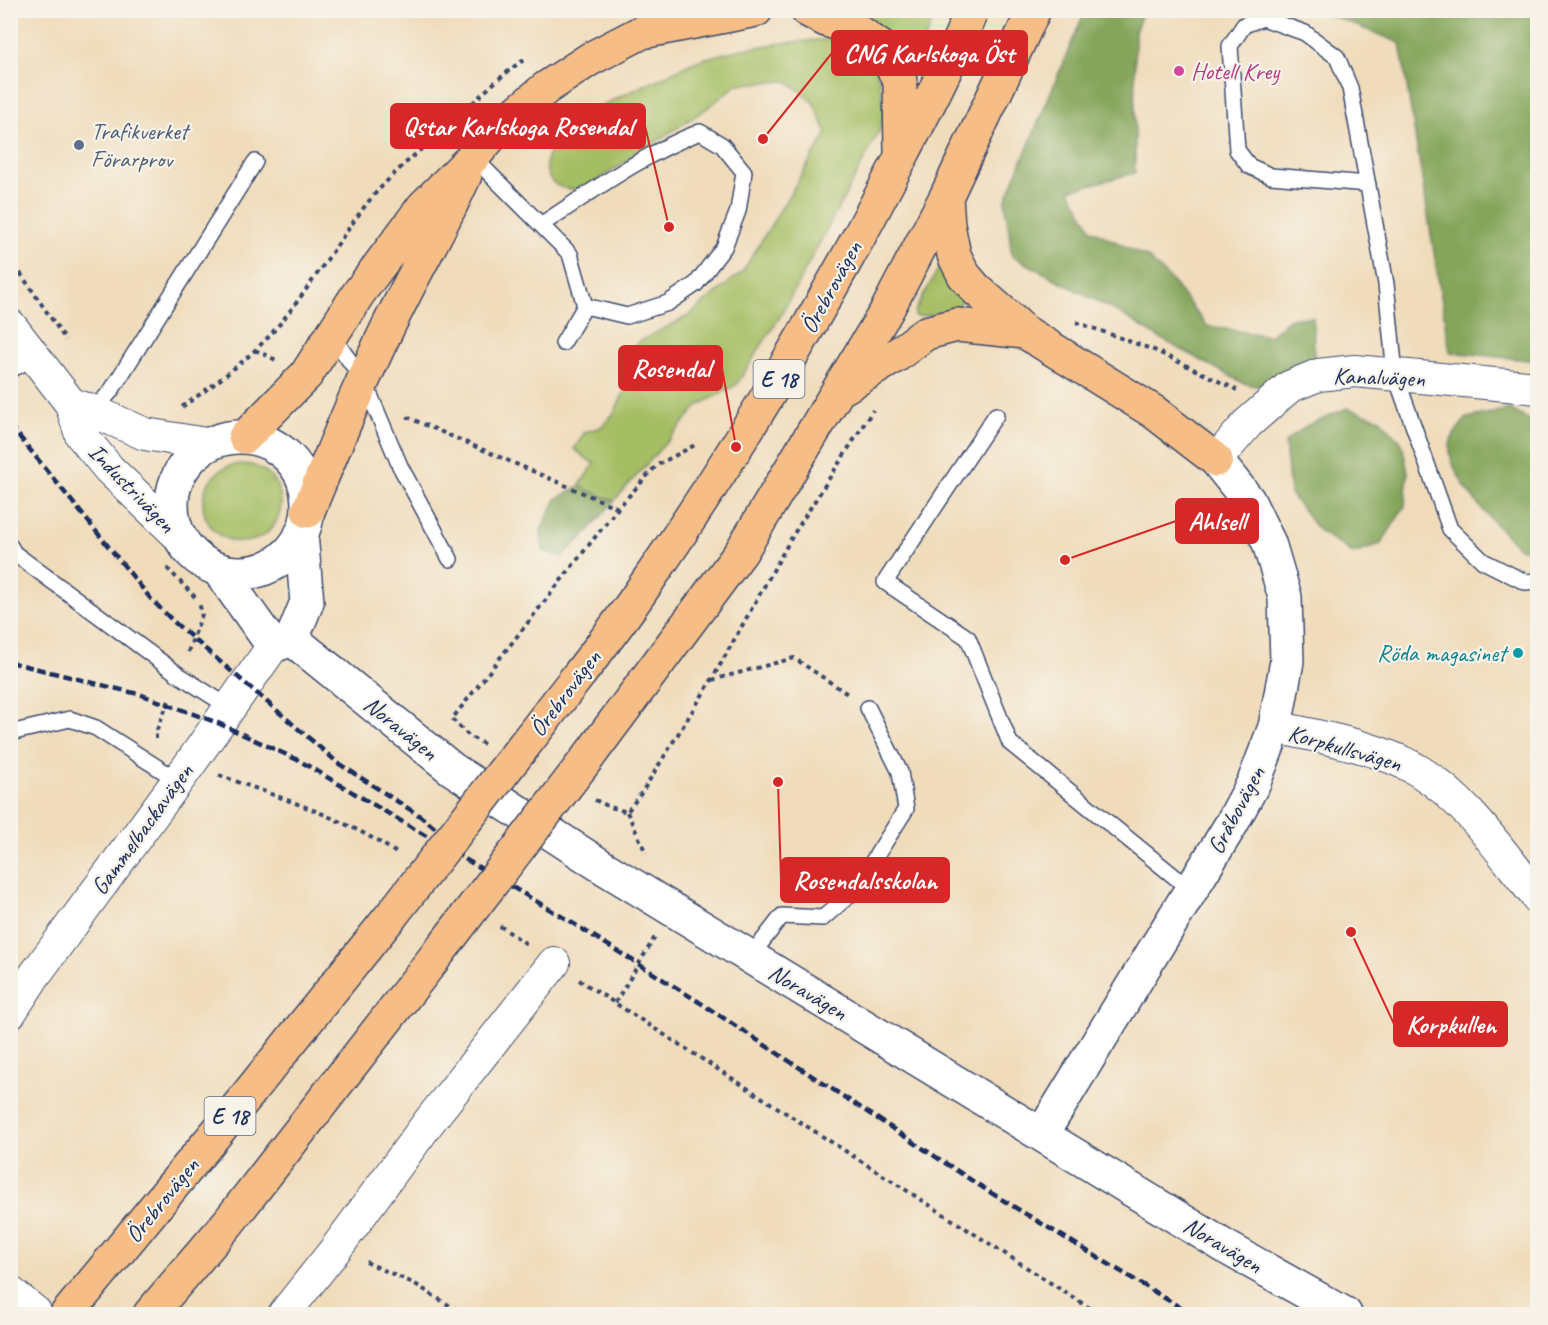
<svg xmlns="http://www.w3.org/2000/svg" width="1548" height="1325" font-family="Caveat,sans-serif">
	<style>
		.green { fill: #a5be64; stroke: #607661; stroke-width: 1.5 }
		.forest { fill: #84a55a; stroke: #506a5c; stroke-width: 1.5 }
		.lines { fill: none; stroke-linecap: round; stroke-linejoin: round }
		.service-casing { stroke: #3b496c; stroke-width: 18 }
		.minor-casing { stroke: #3b496c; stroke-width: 34 }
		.tertiary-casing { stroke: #3b496c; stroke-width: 36 }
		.trunk-casing { stroke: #3b496c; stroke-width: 36 }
		.path { stroke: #3b496c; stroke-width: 4; stroke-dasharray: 4.5 4.5; stroke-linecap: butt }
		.service { stroke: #fff; stroke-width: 15 }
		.minor { stroke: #fff; stroke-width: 32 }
		.tertiary { stroke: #fff; stroke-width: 33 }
		.trunk { stroke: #f6be86; stroke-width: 33 }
		.rail { stroke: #1b2f5e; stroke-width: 4.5; stroke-dasharray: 9 4.5; stroke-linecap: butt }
		.trunk-bridge-casing { stroke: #3b496c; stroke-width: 36; stroke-linecap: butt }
		.trunk-bridge { stroke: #f6be86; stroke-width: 33 }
		.hotel-dot { fill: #d1479c; stroke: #f7f3e8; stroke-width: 2 }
		.service-dot { fill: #5c6f8a; stroke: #f7f3e8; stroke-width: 2 }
		.culture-dot { fill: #0f9aa8; stroke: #f7f3e8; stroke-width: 2 }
		.labels { text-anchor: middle; stroke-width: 4.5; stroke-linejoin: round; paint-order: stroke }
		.shield { fill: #f7f3e8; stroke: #5d6a87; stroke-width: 1.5 }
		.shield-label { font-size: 22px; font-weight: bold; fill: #1b2f5e }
		.hotel-label { font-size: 24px; fill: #b23c85; stroke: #f7f3e8; text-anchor: start }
		.service-label { font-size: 24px; fill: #4e5e75; stroke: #f7f3e8; text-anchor: start }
		.street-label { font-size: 24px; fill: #1b2f5e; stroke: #f7f3e8 }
		.culture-label { font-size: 24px; fill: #0d838f; stroke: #f7f3e8; text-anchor: end }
		.leader { fill: none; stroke: #d62828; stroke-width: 2 }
		.callout-dot { fill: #d62828; stroke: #f7f3e8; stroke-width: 2 }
		.callout { fill: #d62828; stroke: #d62828; stroke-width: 2 }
		.callout-label { font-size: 26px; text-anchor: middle; font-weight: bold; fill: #fff }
	</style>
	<rect width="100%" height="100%" fill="#f7f3e8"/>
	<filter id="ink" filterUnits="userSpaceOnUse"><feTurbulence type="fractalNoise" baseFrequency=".0167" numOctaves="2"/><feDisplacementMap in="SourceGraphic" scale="12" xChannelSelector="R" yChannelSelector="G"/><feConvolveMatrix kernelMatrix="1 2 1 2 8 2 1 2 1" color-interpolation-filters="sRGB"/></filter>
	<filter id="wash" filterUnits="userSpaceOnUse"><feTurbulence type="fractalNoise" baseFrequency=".008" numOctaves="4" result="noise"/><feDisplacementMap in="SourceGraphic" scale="24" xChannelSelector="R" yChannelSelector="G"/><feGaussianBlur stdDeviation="1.35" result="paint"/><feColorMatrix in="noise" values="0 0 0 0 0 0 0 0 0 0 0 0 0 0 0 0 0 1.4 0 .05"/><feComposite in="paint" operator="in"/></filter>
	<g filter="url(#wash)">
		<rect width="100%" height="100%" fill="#f0dcbb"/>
		<path class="green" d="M854,11H937L914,64C906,60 903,49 896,43C883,30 867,23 854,11Z
			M835,39L876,65L885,109L880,130L781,315L736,385L699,405L614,501L579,486L594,464L574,449L585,432L601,427L614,413L627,386V356L638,342L688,316L743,271L827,133L813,102L787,81L738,84L706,109L583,190C570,189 554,190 548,175C531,131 631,91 661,78C675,71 689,63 703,59C744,46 792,41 835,39Z
			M940,266H944L964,297L957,310C943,311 928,318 915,316V311Z
			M203 503a39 39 0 1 1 78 0a39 39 0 1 1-78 0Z"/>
		<path class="forest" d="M1085,11H1143L1135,32V173L1070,190L1092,230L1147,257L1170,279L1207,326L1270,336L1290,318L1313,317L1315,375L1283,392L1243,383L1158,337L1121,314L1012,256L1005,201Z
			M1320,11H1537V361L1450,352L1400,43Z
			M1347,408L1380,419L1402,443L1408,473L1405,506L1381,544L1354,554L1319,531L1290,494L1285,442L1306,426Z
			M1509,409L1537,424V548L1520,549C1499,528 1441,472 1451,441C1453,433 1462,424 1467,418Z
			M579,486L614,501L586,534L561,557L543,551L541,530L556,499Z"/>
	</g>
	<g filter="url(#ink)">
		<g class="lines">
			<g class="service-casing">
				<path id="service" d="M473,157L570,254L585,306L563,343
					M1368,184L1271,176L1249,166L1237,150L1230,46L1244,25L1263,18L1305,33L1337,57L1350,88L1386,284L1395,374L1450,529L1483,561L1525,582L1538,581
					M542,224C593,191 643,154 700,132L722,145L744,172L738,211L724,247L696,284L668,303L627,316L585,306
					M332,336L364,381L400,466L450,559
					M10,370L34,358
					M93,411L111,391L255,162
					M996,415L885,582L968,638L1010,743L1191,890
					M10,546L14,553L179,675L229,707
					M10,733L70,719L96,728L163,771L180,777
					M750,957L782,916L823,918L854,891L906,809L900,772L868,708"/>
			</g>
			<g class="minor-casing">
				<path id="minor" d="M10,325L71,404L81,435L109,469L182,539
					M71,404L93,411L145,434L206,444
					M1216,460L1248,423L1289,387L1318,375L1355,371L1538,388
					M1275,727C1320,737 1380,747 1419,771C1468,801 1502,854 1538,898
					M10,1013L34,976L190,764L273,646
					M10,1292L35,1312
					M284,1314L335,1250L428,1123L554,963"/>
			</g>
			<g class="tertiary-casing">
				<path id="tertiary" d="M172 505a68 68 0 1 1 136 0a68 68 0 1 1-136 0Z
					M218,569L273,646L292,639L307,602L301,534
					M292,639L452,769L606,869L1229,1249L1345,1314
					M1042,1134L1232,823L1254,782L1275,727L1287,661L1285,597L1269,543L1248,500L1216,460"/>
			</g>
			<g class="trunk-casing">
				<path id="trunk" d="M807,10L826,20L855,29L882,48L900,81L901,152
					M946,197L948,225L954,255L964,275L976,289L1025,332L1154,412L1216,460
					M844,387L897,355L926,333L957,325L1025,332
					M245,437L306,375L358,294L423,207L473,157L496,130L546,88L590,59L642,32L756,10
					M308,511C337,441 366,369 401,301C422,259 446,218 465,175
					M543,721C575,679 609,638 639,594C730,463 812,327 886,186C916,128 947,71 972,10
					M589,756L741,552L839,389L887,310L946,197L1034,10
					M67,1314L241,1103L391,916
					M150,1314L228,1223L439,952"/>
			</g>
			<path class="path" d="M10,258L66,340
				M1076,322L1154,350L1237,390
				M255,350L276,360
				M182,407C216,383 250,359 277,327C309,289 335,246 365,206C391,172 427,146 457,117C480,97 501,74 527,58
				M407,417L618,508
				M167,568L195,597
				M188,652L202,614L199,603
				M712,680L794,658L849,695
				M156,739V732L170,698
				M484,744L469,736L452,719L618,508L657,465L697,444
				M219,775C280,798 344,817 398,854
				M595,800L610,807L627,812L642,792L711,681L793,535L873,410
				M627,812L646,853
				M500,926L528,945
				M579,980L1099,1314
				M615,1003L655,937
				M366,1262L415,1284L463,1314"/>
			<use href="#service" class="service"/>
			<use href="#minor" class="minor"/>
			<use href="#tertiary" class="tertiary"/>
			<use href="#trunk" class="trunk"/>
			<path class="rail" d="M10,425L151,599L174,622L338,763L420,816L455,844
				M10,662L142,695L218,723L300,761L566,919L696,1000L988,1191L1191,1314"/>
			<g class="trunk-bridge-casing">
				<path id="trunk-bridge" d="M391,916L543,721
					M439,952L589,756"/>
			</g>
			<use href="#trunk-bridge" class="trunk-bridge"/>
		</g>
	</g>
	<circle class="hotel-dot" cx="1179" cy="71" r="6"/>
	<circle class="service-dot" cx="79" cy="145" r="6"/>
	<circle class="culture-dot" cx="1518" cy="653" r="6"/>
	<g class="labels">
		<g class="shield">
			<rect x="753.5" y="360" width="51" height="38" rx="4.5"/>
			<rect x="204.5" y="1097" width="51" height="38" rx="4.5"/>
		</g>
		<g class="shield-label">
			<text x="779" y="387">E 18</text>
			<text x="230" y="1124">E 18</text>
		</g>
		<g class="hotel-label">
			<text x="1191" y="79">Hotell Krey</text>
		</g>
		<g class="service-label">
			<text x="91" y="139">Trafikverket<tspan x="91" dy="28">Förarprov</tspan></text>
		</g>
		<g class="street-label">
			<text transform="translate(831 287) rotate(-61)" y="8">Örebrovägen</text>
			<text transform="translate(1379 377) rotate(2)" y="8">Kanalvägen</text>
			<text transform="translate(132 488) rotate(46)" y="8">Industrivägen</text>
			<text transform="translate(565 693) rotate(-53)" y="8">Örebrovägen</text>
			<text transform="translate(401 728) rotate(39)" y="8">Noravägen</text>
			<text transform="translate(1345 748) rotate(16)" y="8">Korpkullsvägen</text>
			<text transform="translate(1236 810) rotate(-62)" y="8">Gråbovägen</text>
			<text transform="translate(142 829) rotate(-54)" y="8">Gammelbackavägen</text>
			<text transform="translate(808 992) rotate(31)" y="8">Noravägen</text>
			<text transform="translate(162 1200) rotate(-51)" y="8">Örebrovägen</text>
			<text transform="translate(1223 1245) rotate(31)" y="8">Noravägen</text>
		</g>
		<g class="culture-label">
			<text x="1506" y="661">Röda magasinet</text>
		</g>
	</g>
	<path class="leader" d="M763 139L832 53M669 227L645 126M736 447L722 368M1065 560L1176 521M778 782L781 880M1351 932L1394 1024"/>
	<g class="callout-dot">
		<circle cx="763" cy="139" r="6"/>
		<circle cx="669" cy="227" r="6"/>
		<circle cx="736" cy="447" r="6"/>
		<circle cx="1065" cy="560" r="6"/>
		<circle cx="778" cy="782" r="6"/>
		<circle cx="1351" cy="932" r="6"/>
	</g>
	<g class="callout">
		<rect x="832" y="31" width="195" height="44" rx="6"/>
		<rect x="391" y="104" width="254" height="44" rx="6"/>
		<rect x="619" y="346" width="103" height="44" rx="6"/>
		<rect x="1176" y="499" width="82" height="44" rx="6"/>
		<rect x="781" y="858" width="168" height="44" rx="6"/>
		<rect x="1394" y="1002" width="113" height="44" rx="6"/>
	</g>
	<g class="callout-label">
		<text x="929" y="62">CNG Karlskoga Öst</text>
		<text x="518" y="135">Qstar Karlskoga Rosendal</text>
		<text x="671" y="377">Rosendal</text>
		<text x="1217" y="530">Ahlsell</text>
		<text x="865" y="889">Rosendalsskolan</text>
		<text x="1451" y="1033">Korpkullen</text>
	</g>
	<rect width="1548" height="1325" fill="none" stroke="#f7f3e8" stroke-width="36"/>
</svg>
